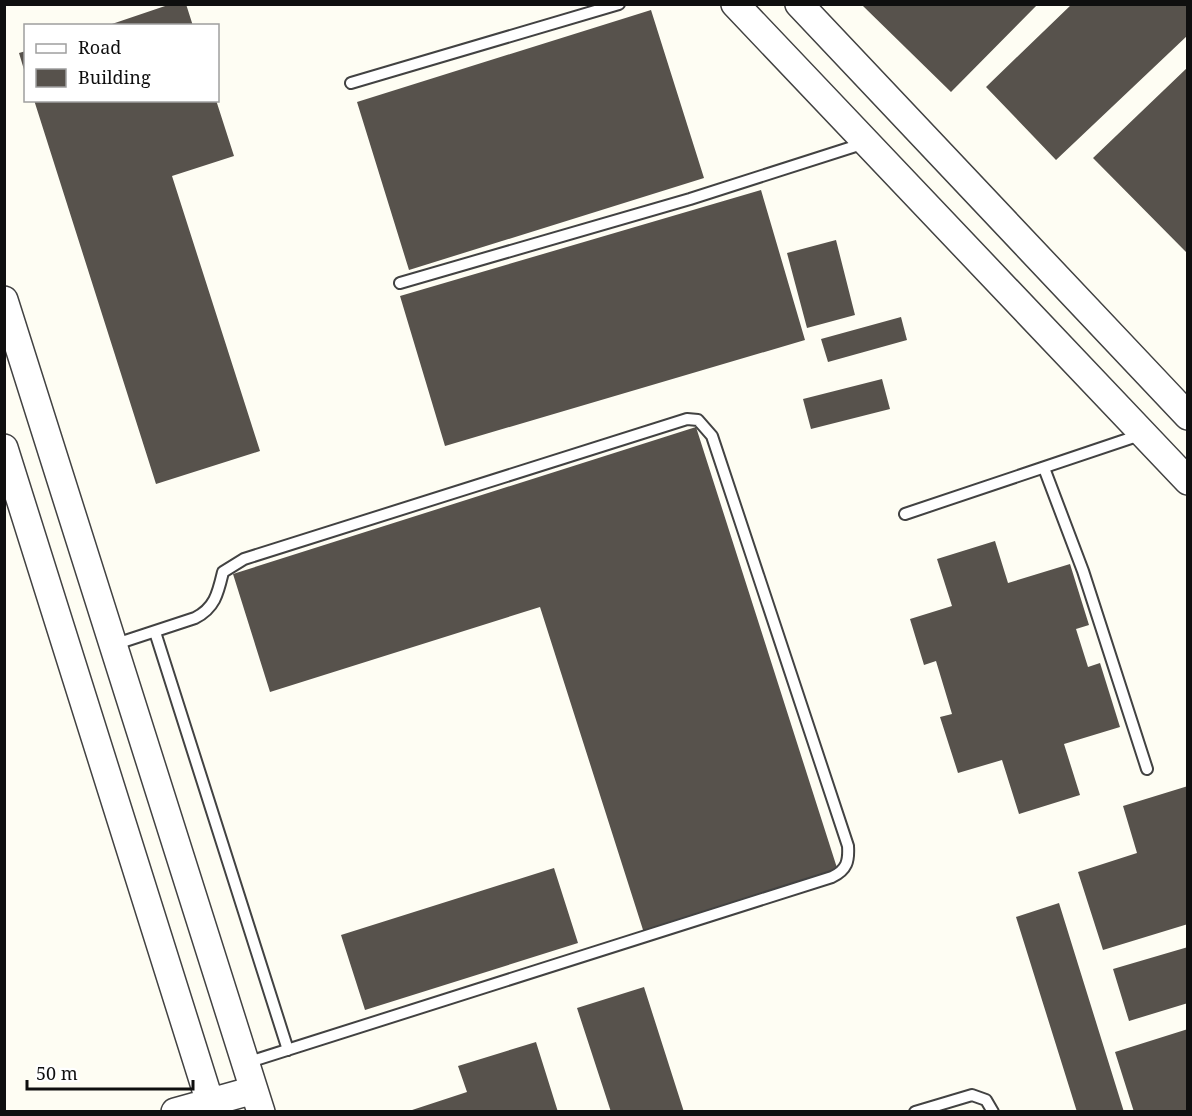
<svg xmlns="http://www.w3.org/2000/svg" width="1192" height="1116" font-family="'Noto Serif',serif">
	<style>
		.building { fill: #57524c }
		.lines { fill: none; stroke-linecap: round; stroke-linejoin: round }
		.service-casing { stroke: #424242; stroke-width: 14 }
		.tertiary-casing { stroke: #424242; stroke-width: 30 }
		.service { stroke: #fff; stroke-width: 10 }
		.tertiary { stroke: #fff; stroke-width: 27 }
	</style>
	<rect width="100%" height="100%" fill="#fefdf3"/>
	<path class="building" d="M171,4H186L193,26H106Z
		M864,4H1038L951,92L863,6Z
		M1072,4H1188V35L1056,160L986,87Z
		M651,10L704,178L409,270L357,102Z
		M26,51V73H25L19,53Z
		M1188,67V251L1186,252L1093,158Z
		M34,100H216L234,156L172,176L260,451L156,484Z
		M761,190L805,340L445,446L400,296Z
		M836,240L855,315L807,328L787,253Z
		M901,317L907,340L828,362L821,339Z
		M882,379L890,409L811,429L803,399Z
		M696,427L838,871L644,933L540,607L270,692L233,574Z
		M995,541L1008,583L1070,564L1089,625L1076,629L1088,667L1100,663L1120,727L1064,744L1080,795L1019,814L1002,760L958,773L940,717L952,714L936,661L924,665L910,619L952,606L937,559Z
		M1188,786V924L1103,950L1078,872L1137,853L1123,806Z
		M554,868L578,943L365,1010L341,935Z
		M1059,903L1124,1112H1077L1016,917Z
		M1188,947V1003L1129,1021L1113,969Z
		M644,987L684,1112H611L577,1008Z
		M1188,1029V1112H1134L1115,1052Z
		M536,1042L558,1112H406L467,1092L458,1066Z"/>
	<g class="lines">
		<g class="service-casing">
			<path id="service" d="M351,83L619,4
				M400,283L690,199L865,143
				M1044,468L1083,571L1147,769
				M905,514L1143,434
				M155,632L288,1050
				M113,645L195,618C215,608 218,593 223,572L244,559L687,419L698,420L712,436L848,846C849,861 847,870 832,877L246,1063
				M915,1112L972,1095L986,1100L993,1112"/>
		</g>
		<g class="tertiary-casing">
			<path id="tertiary" d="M735,4L1188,481
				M799,4L1188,416
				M4,300L261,1112
				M4,448L213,1112
				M175,1112L254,1090"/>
		</g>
		<use href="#service" class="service"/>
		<use href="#tertiary" class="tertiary"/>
	</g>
	<rect width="1192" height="1116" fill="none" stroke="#0f0f0f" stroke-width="12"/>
	<rect x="24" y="24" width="195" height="78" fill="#ffffff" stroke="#9f9f9f" stroke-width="1.5"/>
	<rect x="36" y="44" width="30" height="9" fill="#ffffff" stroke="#9f9f9f" stroke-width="1.5"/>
	<text x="78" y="54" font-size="18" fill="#0f0f0f">Road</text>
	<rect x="36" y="69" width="30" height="18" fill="#57524c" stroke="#9f9f9f" stroke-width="1.5"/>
	<text x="78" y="84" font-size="18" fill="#0f0f0f">Building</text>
	<path d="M27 1080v9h166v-9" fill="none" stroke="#0f0f0f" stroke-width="3"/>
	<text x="36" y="1080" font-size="18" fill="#0f0f0f" stroke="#ffffff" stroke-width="4.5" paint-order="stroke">50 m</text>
</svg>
